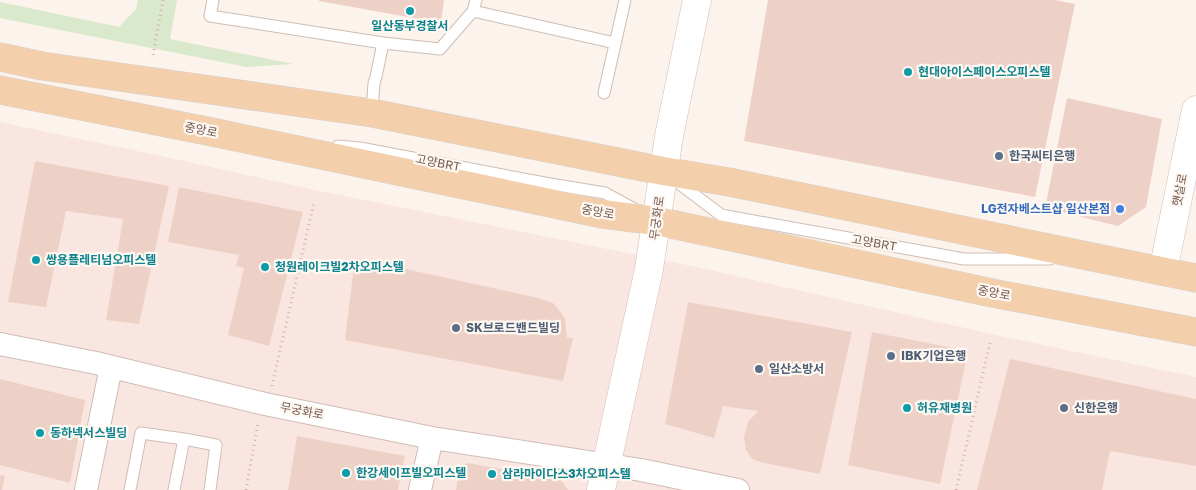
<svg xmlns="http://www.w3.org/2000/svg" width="1196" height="490" font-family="'Golos Text','Noto Sans KR',sans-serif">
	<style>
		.commercial { fill: #fae6e1 }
		.green { fill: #dae8cb }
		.building { fill: #eed1c6 }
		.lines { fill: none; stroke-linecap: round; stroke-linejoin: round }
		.lane-casing { stroke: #cfbdb4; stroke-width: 13 }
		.street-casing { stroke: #cfbdb4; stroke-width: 24 }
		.secondary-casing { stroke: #d2bdb2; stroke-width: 29 }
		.primary-casing { stroke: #d8d1ce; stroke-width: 29 }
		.path { stroke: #d4b4a8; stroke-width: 3; stroke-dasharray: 1 4; stroke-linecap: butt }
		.lane { stroke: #fff; stroke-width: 11 }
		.street { stroke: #fff; stroke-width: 22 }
		.secondary { stroke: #fff; stroke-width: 28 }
		.primary { stroke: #f3d0ab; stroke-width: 28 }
		.culture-dot { fill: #0f9aa8; stroke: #fef8f2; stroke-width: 2 }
		.service-dot { fill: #5c6f8a; stroke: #fef8f2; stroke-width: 2 }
		.shop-dot { fill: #3f7fe0; stroke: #fef8f2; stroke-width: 2 }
		.labels { text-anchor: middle; stroke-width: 4.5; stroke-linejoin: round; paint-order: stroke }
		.culture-label { font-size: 12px; font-weight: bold; fill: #0d838f; stroke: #fef8f2; text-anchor: start }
		.street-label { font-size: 12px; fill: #755950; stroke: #fef8f2 }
		.service-label { font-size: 12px; font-weight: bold; fill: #4e5e75; stroke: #fef8f2; text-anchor: start }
		.shop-label { font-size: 12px; font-weight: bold; fill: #366cbe; stroke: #fef8f2; text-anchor: end }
	</style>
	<rect width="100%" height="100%" fill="#fbf3ec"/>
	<path class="commercial" d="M0,122L175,159L315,190L692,266L996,335L1196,377V490H0Z"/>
	<path class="green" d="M138,0H177L170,39L293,64L247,67L0,18V2L119,27L136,9Z"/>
	<path class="building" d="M319,0H444L441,23L319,1Z
		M768,0H1055L1075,4L1035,197L744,141Z
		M1067,98L1162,119L1146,207L1118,226L1045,208Z
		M35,161L169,186L139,324L106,320L123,219L66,211L46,307L8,302Z
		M179,187L303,212L269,346L228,335L244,268L236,266L239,255L168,242Z
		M355,258L534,297L553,303L565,318L567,338H573L563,381L345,340Z
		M688,302L852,332L820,474L764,463L752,459L746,450L744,437L748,422L758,411L723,406L714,438L665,424Z
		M872,332L968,351L940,484L848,465Z
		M1010,359L1196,399V466L1110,451L1102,490H977Z
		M0,379L85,400L70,483L0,465Z
		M297,436L405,456L398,490H288Z
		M468,463L561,480L568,490H456L460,467Z
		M0,475L5,476L2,490H0Z"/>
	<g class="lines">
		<g class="lane-casing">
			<path id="lane" d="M213,0L210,16L383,43L440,49L473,11L476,0
				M473,11L615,43
				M604,93L625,0
				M372,113L374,83L376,77L383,43
				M338,146L360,148L550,184L605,193L636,210
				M676,181L721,215L964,259H1050
				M130,490L141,433L184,439L216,445L210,490
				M174,490L184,439"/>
		</g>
		<g class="street-casing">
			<path id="street" d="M0,344L96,363L265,404L432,438L641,470L738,490
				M86,490L111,367
				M420,490L432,438"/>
		</g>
		<g class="secondary-casing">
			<path id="secondary" d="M1163,271L1196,110
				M601,490L649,269L669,136L697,0"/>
		</g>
		<g class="primary-casing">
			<path id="primary" d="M0,57L42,66L372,113L663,171L729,182L1102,259L1196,278
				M0,90L212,132L602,214L657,221L992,293L1196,332"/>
		</g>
		<path class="path" d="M153,55L163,0
			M272,386L314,202
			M246,490L258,423
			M956,490L990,343"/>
		<use href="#lane" class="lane"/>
		<use href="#street" class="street"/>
		<use href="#secondary" class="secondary"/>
		<use href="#primary" class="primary"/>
	</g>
	<g class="culture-dot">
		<circle cx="410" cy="11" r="5"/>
		<circle cx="908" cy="72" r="5"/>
		<circle cx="36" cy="260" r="5"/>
		<circle cx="265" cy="267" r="5"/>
		<circle cx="907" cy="408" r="5"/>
		<circle cx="40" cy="433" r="5"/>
		<circle cx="346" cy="473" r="5"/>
		<circle cx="492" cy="474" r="5"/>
	</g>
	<g class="service-dot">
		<circle cx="999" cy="156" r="5"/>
		<circle cx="456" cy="328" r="5"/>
		<circle cx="891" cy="356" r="5"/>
		<circle cx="759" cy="369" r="5"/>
		<circle cx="1064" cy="408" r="5"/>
	</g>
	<circle class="shop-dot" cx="1120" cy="209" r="5"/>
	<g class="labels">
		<g class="culture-label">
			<text x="410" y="30" text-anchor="middle">일산동부경찰서</text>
			<text x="918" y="76">현대아이스페이스오피스텔</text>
			<text x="46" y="264">쌍용플레티넘오피스텔</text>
			<text x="275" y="271">청원레이크빌2차오피스텔</text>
			<text x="917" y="412">허유재병원</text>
			<text x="50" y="437">동하넥서스빌딩</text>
			<text x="356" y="477">한강세이프빌오피스텔</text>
			<text x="502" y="478">삼라마이다스3차오피스텔</text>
		</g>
		<g class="street-label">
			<text transform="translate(201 130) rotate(11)" y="4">중앙로</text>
			<text transform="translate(438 163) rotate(11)" y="4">고양BRT</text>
			<text transform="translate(1180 190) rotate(-79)" y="4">햇살로</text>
			<text transform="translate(598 212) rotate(10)" y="4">중앙로</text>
			<text transform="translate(657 218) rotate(-82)" y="4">무궁화로</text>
			<text transform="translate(874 243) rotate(10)" y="4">고양BRT</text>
			<text transform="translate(994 293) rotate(11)" y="4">중앙로</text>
			<text transform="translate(302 411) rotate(11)" y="4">무궁화로</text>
		</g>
		<g class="service-label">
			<text x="1009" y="160">한국씨티은행</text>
			<text x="466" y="332">SK브로드밴드빌딩</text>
			<text x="901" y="360">IBK기업은행</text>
			<text x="769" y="373">일산소방서</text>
			<text x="1074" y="412">신한은행</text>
		</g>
		<g class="shop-label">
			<text x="1110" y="213">LG전자베스트샵 일산본점</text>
		</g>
	</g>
</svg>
